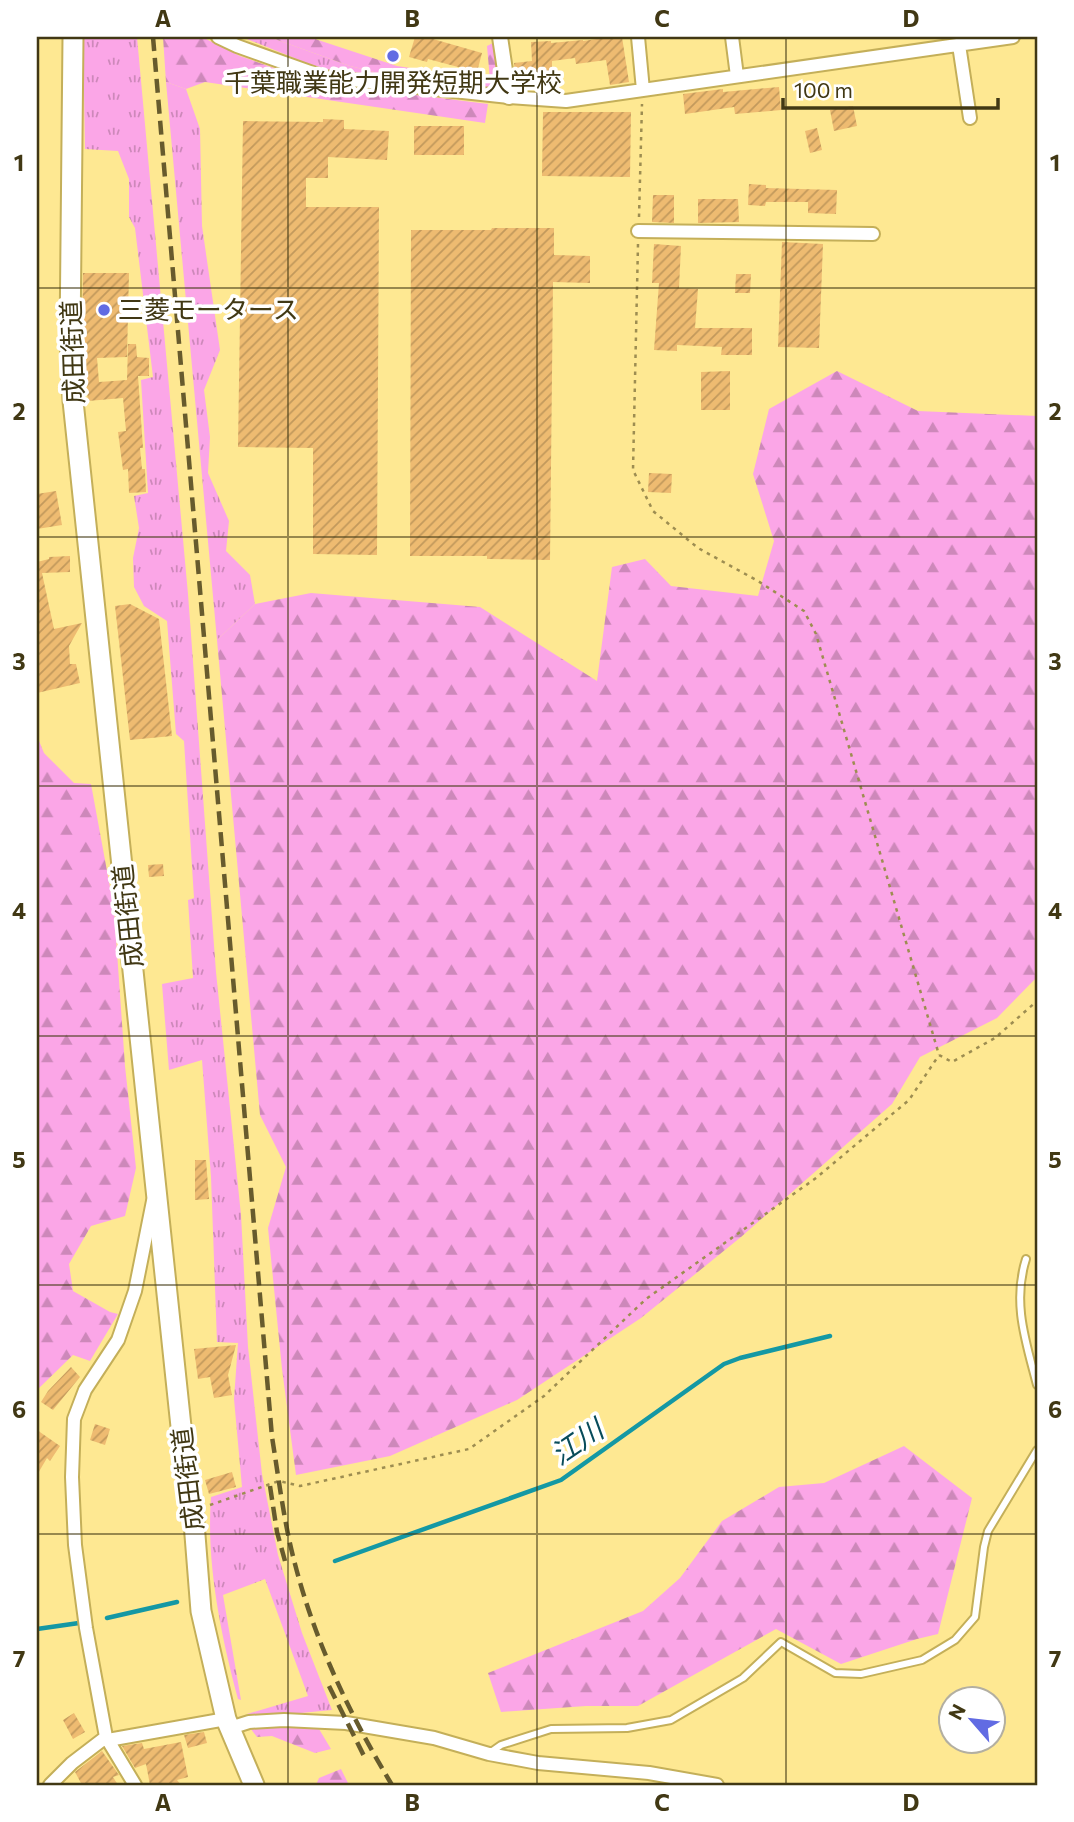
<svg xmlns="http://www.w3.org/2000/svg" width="1074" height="1822" font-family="Commissioner,'Noto Sans JP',sans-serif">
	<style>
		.grass { fill: url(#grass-tufts) }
		.forest { fill: url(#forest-firs) }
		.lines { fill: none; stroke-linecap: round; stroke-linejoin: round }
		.stream { stroke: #1498a4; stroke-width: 4.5 }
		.building { fill: url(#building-hatch) }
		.service-casing { stroke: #c4af59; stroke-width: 10 }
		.minor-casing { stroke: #c4af59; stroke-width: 16 }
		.tertiary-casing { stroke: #c4af59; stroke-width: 18 }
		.trunk-casing { stroke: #c4af59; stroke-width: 23 }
		.path { stroke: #9d8d51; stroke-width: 2.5; stroke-dasharray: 3.5 5; stroke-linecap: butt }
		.service { stroke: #fff; stroke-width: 6 }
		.minor { stroke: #fff; stroke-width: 12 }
		.tertiary { stroke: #fff; stroke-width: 14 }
		.trunk { stroke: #fff; stroke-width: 19 }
		.rail { stroke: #675b2d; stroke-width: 4.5; stroke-dasharray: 14 7; stroke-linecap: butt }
		.grid { fill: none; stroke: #413814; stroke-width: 2; stroke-opacity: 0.55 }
		.poi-dot { fill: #616be3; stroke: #fff; stroke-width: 2.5 }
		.labels { text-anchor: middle; stroke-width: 7; stroke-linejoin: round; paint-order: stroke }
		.poi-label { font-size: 26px; fill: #413814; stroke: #fff }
		.street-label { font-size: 26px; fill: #413814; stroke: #fff }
		.water-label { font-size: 28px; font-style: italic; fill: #084c5a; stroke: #fff }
		.neatline { fill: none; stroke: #413814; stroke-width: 2.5 }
		.grid-label { font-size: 23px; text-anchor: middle; font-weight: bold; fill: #413814 }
	</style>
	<defs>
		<pattern id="grass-tufts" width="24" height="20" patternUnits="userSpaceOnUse" patternTransform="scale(1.75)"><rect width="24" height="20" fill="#fba6e7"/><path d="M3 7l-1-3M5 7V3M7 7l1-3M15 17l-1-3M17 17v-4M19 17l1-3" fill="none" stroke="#cd88ba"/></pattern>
		<pattern id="forest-firs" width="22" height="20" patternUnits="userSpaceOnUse" patternTransform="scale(1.75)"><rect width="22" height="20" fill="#fba6e7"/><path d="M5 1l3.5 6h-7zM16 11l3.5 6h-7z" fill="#cd88ba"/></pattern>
		<pattern id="building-hatch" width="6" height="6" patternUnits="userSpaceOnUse" patternTransform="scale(1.75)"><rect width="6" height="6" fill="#eebb71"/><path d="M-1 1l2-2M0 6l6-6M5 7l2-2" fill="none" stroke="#c2995c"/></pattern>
	</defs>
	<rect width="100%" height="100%" fill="#fee892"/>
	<path class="grass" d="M83,37H137L188,594L216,972L241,1215L248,1347L262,1474L278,1555L302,1633L332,1710L249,1718L247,1714L308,1696L265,1579L223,1595L241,1700L238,1699C221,1635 206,1564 211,1497L242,1487L234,1399L238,1343L217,1342L211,1177L202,1060L169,1070L162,984L193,978L188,900L194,898L184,741L176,734L167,621L144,606L134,587L133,558L139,528L134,496L148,493L141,380L153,377L135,228L129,217V179L118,151L85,149Z
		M242,37H269L350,66L407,80L324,70Z
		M166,82L186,89L200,129L202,226L220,350L204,390L210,437L208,473L229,521L226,551L250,575L255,604L217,640Z"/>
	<path class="forest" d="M163,37H202L240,56L314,82L488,104L485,123L205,82L186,89L166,82Z
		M269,37H309L397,66L490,80L487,46L493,43L499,83L493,90L407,80L350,66Z
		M837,371L918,411L1037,416V977L997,1018L920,1057L892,1104L741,1237L641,1318L517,1400L390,1456L296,1475L282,1369L268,1228L286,1167L260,1115L217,640L255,604L311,593L480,607L597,681L612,567L645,559L671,586L758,596L774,541L753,474L769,409Z
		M37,736L44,753L74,783L91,784L114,909L125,1066L136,1168L125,1216L91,1226L69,1264L73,1291L110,1312L118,1314L90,1361L73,1355L37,1390Z
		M904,1446L972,1498L938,1634L917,1639L841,1664L776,1629L638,1706H586L501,1712L488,1673L643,1611L680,1578L722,1521L779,1487L824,1483Z
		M310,1714L331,1749L315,1753L272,1736L257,1737L247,1724Z
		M341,1769L349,1785H316L319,1778Z"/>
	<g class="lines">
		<path class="stream" d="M335,1561L561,1480L724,1364L740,1358L830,1336
			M107,1618L177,1602
			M37,1629L79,1623"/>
	</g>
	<path class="building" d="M415,37H426L482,53L477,72L428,59L427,62L409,57Z
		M611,37H622L629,82L610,85L606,60L576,64L575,58L552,61V73L527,75L528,79L516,80L514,63L532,61L531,42L551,41V43L583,40V41Z
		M779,87L781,110L735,114L734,107L685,114L683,94L723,89V92Z
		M853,106L857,126L834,131L830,110Z
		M543,112H631L630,177L542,176Z
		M323,119L344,120V129L389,131L387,160L328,157V178H306V207H379L377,555L313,554V448L238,447L243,121L323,122Z
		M414,126H464V155H414Z
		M817,128L822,150L810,153L805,131Z
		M749,184L766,185V188L837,190L836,214L808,213V202H766L765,206L748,205Z
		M653,195H674V223L652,222Z
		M698,199H738L739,222L698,223Z
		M492,228H554V255L590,256V283L553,282L550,560L487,559V556H410L411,230H491Z
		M782,242L823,244L819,348L778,347Z
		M654,244L681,246L679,288L698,289L695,328H752V355H721L722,347L677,345V351L654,350L659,283H652Z
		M83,273H129L127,357L97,358L99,382L127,380L128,344H136L137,357L149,358V376H138L143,448H140L142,469H145L146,492L129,493L128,469L123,470L118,432L126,431L123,398L88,401L82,341Z
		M736,274H751L750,293H735Z
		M730,371V410H701V372Z
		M649,473L672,474L671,493L648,492Z
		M56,491L62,525L37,529V494Z
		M70,556V572L42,573L54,629L82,623L69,646L70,664H76L80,683L37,693V573H42H37V562L49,559V557Z
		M130,604L159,619L172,736L130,740L115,606Z
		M163,864L164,876L149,877L148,865Z
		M195,1160H206L209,1199L195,1200Z
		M236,1345L228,1375L232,1395L214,1398L210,1377L198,1379L194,1349Z
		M71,1367L80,1377L53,1410L41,1402L48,1391Z
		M95,1424L110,1429L105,1445L90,1440Z
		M37,1430L60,1446L50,1461L47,1458L37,1475Z
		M232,1472L236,1487L209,1494L205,1480Z
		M74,1713L85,1732L73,1739L63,1720Z
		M204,1732L207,1743L188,1748L184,1735Z
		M181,1742L188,1777L177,1780L181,1785H150L146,1764L135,1768L122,1746L142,1743L144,1749Z
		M102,1751L119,1775L113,1777L118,1785H82L75,1772Z"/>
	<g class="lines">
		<g class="service-casing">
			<path id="service" d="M1026,1259C1012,1303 1026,1342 1037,1385
				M491,1752L501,1745L551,1729L627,1728L671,1720L743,1678L781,1642L835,1673L861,1674L922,1660L955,1640L975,1617L984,1547L988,1531L1037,1450"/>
		</g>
		<g class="minor-casing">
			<path id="minor" d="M218,37L237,46L324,77L509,97L566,101L1013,37
				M638,37L643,90
				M732,37L737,76
				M959,45L970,118
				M638,231L873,234
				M230,1728L249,1722L284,1720L346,1723L434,1738L489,1754L538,1763L649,1773L717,1785
				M108,1740L226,1719
				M50,1785L72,1763L106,1737
				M135,1785L106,1737L86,1628L75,1545L72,1477L74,1419L85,1390L118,1340L135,1291L153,1201"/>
		</g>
		<g class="tertiary-casing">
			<path id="tertiary" d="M500,37L509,97"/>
		</g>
		<g class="trunk-casing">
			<path id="trunk" d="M73,37L70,341L73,401L182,1436L193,1510L201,1611L226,1719L254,1785"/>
		</g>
		<path class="path" d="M639,217L642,104
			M638,244L633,470L653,511L698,548L758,581L804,611L816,634L939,1055L952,1062L995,1038L1037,1001
			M210,1505L279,1481L300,1486L469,1449L544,1396L646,1299L816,1178L909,1100L939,1055"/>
		<use href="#service" class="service"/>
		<use href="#minor" class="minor"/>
		<use href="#tertiary" class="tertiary"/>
		<use href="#trunk" class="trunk"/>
		<path class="rail" d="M153,37L272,1437C279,1480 284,1523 295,1564C315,1642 351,1717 392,1785
			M270,1486L277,1532L285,1561
			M329,1686L365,1758"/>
	</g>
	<path class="grid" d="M288,37V1785M537,37V1785M786,37V1785M37,288H1037M37,537H1037M37,786H1037M37,1036H1037M37,1285H1037M37,1534H1037"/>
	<g class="poi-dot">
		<circle cx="393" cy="56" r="7"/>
		<circle cx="104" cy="310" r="7"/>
	</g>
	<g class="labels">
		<g class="poi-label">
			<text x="393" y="92">千葉職業能力開発短期大学校</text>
			<text x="118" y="319" text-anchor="start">三菱モータース</text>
		</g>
		<g class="street-label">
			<text transform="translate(73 352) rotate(-92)" y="9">成田街道</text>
			<text transform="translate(128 916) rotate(-96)" y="9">成田街道</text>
			<text transform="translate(188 1479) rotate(-97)" y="9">成田街道</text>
		</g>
		<g class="water-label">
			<text transform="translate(577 1442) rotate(-34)" y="10">江川</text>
		</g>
	</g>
	<rect width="1074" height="1822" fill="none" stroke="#ffffff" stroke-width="77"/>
	<g transform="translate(972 1720) rotate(298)"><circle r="33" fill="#ffffff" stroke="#b3afa1" stroke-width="2"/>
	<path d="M0-5L12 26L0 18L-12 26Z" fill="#616be3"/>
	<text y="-10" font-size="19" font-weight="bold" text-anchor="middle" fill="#413814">N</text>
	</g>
	<path d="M783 98v10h215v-10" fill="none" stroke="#413814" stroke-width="3.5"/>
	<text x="794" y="98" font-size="21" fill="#413814" stroke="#ffffff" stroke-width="5" paint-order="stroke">100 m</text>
	<rect x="38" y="38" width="998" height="1746" class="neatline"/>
	<g class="grid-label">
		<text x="163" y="27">A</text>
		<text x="412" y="27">B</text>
		<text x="662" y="27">C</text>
		<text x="911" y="27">D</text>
		<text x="19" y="171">1</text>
		<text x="1055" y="171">1</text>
		<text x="19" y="420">2</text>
		<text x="1055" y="420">2</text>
		<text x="19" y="670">3</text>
		<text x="1055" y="670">3</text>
		<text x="19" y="919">4</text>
		<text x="1055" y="919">4</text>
		<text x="19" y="1168">5</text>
		<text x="1055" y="1168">5</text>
		<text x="19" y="1418">6</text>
		<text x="1055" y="1418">6</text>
		<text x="19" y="1667">7</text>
		<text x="1055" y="1667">7</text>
		<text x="163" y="1811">A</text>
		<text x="412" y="1811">B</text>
		<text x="662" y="1811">C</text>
		<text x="911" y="1811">D</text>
	</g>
</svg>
